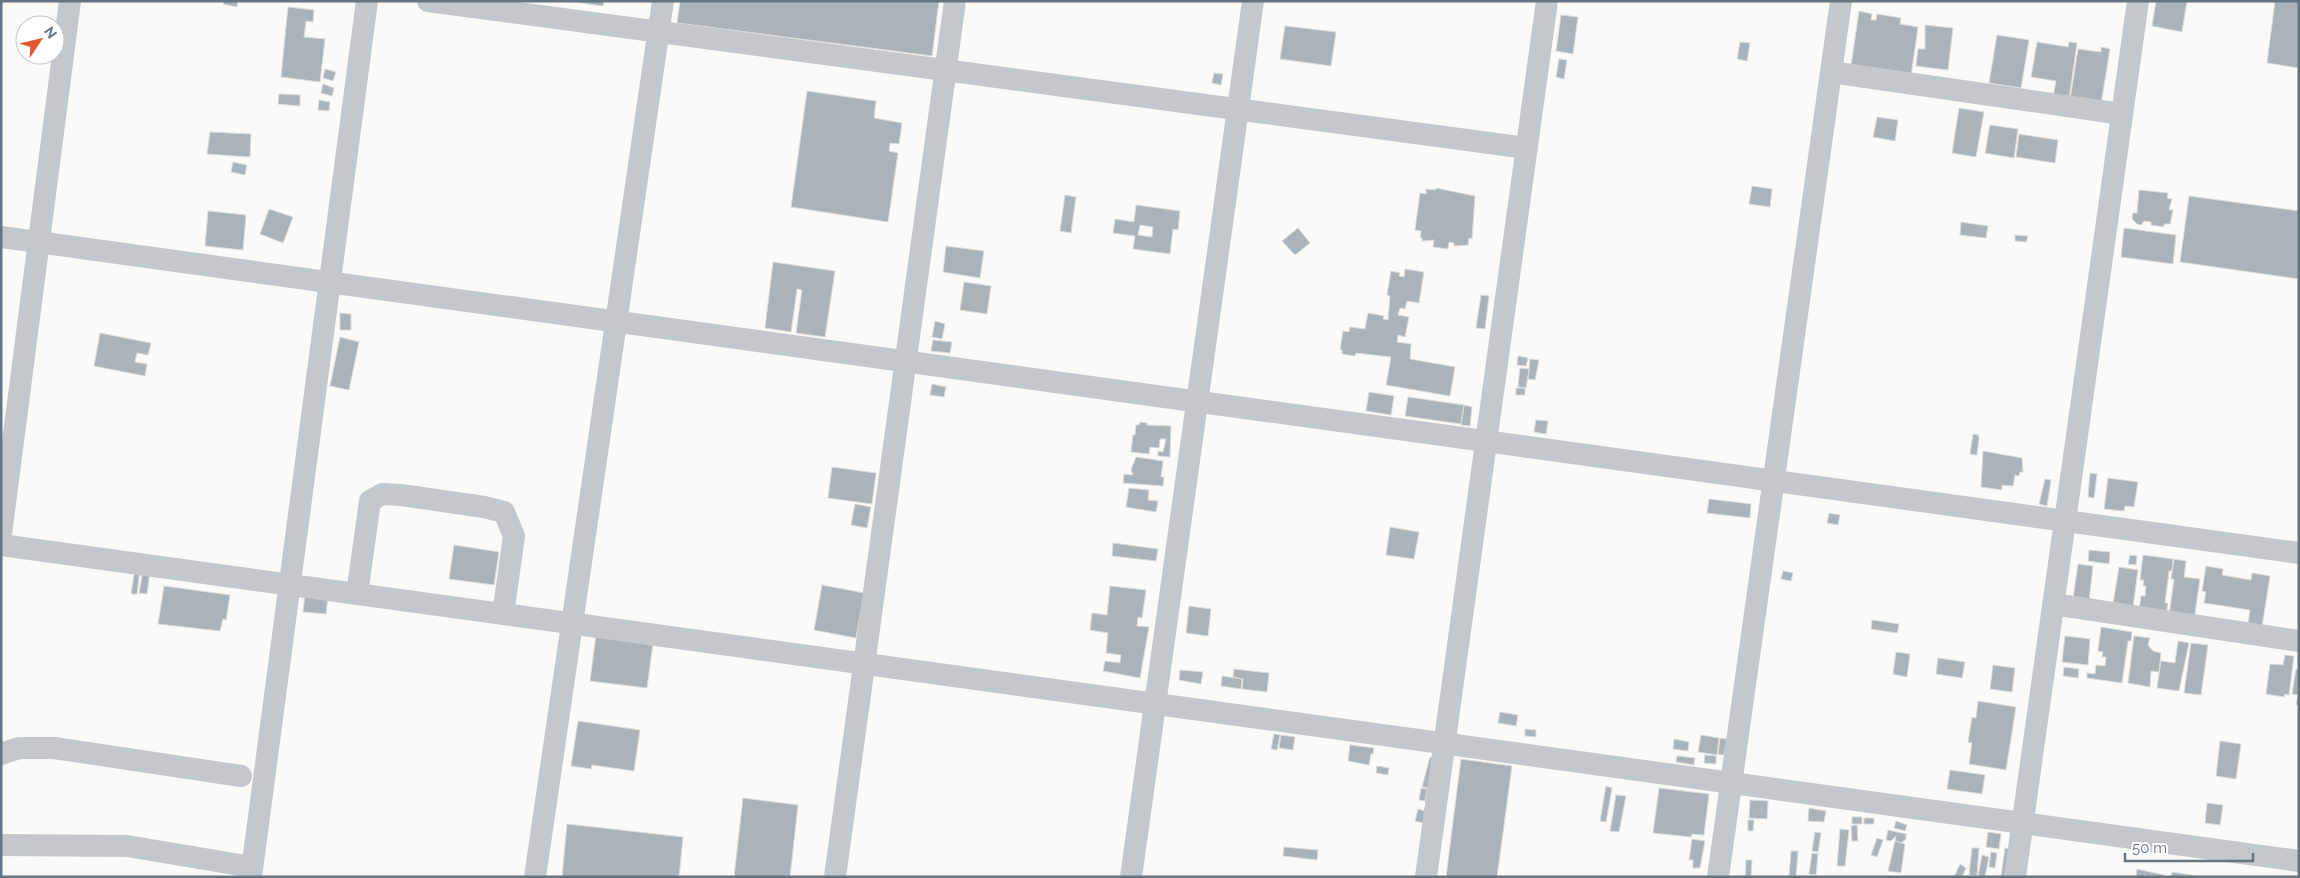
<svg xmlns="http://www.w3.org/2000/svg" width="2300" height="878" font-family="Raleway,sans-serif">
	<style>
		.building { fill: #aab3b9; stroke: #dcdcda; fill-rule: evenodd }
		.lines { fill: none; stroke-linecap: round; stroke-linejoin: round }
		.minor { stroke: #c3c8cc; stroke-width: 22 }
	</style>
	<rect width="100%" height="100%" fill="#fafaf8"/>
	<path class="building" d="M224,1H238L237,7L223,4Z
		M567,1H604L603,6Z
		M680,1H939L932,56L677,23Z
		M2156,1H2187L2182,32L2152,26Z
		M2275,1H2299V68L2267,63Z
		M288,7L314,10L313,22L306,21L304,37L325,39L320,82L281,77Z
		M1859,11L1872,14L1871,20H1876L1877,14L1901,18L1900,24L1918,27L1911,76L1851,66Z
		M1561,15L1578,17L1573,54L1556,51Z
		M1925,25L1953,28L1948,70L1916,66L1918,49H1925Z
		M1285,26L1336,32L1331,66L1280,59Z
		M1997,35L2029,40L2021,88L1989,83Z
		M1740,42L1750,43L1747,61L1737,59Z
		M2037,42L2068,47L2069,42L2077,43L2069,99L2053,97L2056,81L2031,77Z
		M2101,47L2110,49L2101,104L2070,99L2078,49L2101,52Z
		M1559,59L1567,60L1564,79L1556,77Z
		M325,69L336,72L333,81L323,78Z
		M1214,73L1223,74L1221,85L1212,83Z
		M323,84L334,88L332,96L321,93Z
		M807,91L876,101L874,118L902,123L899,144L890,143L889,151L898,153L888,222L791,207Z
		M279,94L300,95V106L278,104Z
		M319,100L330,102L329,111L318,110Z
		M1959,108L1984,112L1976,157L1952,153Z
		M1877,117L1898,120L1895,141L1873,137Z
		M1990,125L2018,129L2014,158L1985,153Z
		M210,132L251,134L250,157L207,154Z
		M2019,134L2058,140L2055,163L2016,157Z
		M233,162L247,165L245,175L231,172Z
		M1752,186L1772,189L1770,207L1749,204Z
		M1436,188L1475,196L1472,239L1469,238L1468,245L1454,246V243L1449,242L1448,249L1433,247L1434,240L1422,241V238H1420L1421,231L1415,230L1420,193L1426,194V189L1436,190Z
		M2139,190L2168,193L2167,198L2172,199L2169,210H2173L2170,224H2164V227L2151,225V222L2144,221L2141,225L2137,224L2133,220L2132,217L2133,213H2137Z
		M1065,195L1076,197L1071,233L1060,231Z
		M2189,196L2299,211V279L2180,262Z
		M1136,205L1180,211L1178,230L1173,229L1170,254L1133,249L1135,236L1113,233L1115,219L1134,222ZM1140,225L1153,227L1152,237L1138,235Z
		M269,209L293,217L283,243L260,234Z
		M208,211L246,215L243,250L205,246Z
		M1961,222L1988,226L1986,238L1960,235Z
		M1298,228L1310,243L1295,255L1282,241Z
		M2124,228L2176,235L2173,264L2121,257Z
		M2015,235L2028,236L2026,242L2015,241Z
		M946,246L984,251L980,278L943,272Z
		M773,262L835,271L825,337L796,333L802,290L797,289L791,332L765,328Z
		M1405,269L1424,272L1419,303L1407,301L1405,309L1400,308L1398,315L1409,317L1405,337L1398,335L1397,342L1411,344L1410,359L1455,367L1450,396L1386,385L1391,357L1356,353L1355,356L1342,354V350H1340L1343,331L1349,332L1350,327L1365,329L1368,313L1384,316L1383,319L1388,320L1390,296L1387,295L1391,271L1400,273L1399,276L1404,277Z
		M964,282L991,286L987,314L960,310Z
		M1481,295L1489,296L1485,329L1476,328Z
		M340,313L351,314V330H340Z
		M935,321L945,324L942,339L932,337Z
		M100,333L151,343L148,355L137,353L135,362L147,364L145,376L94,366Z
		M340,337L359,342L349,390L330,386Z
		M933,340L952,342L950,353L931,351Z
		M1518,356L1528,358L1526,366L1517,365Z
		M1530,359L1539,360L1535,380L1528,379Z
		M1520,368L1529,369L1526,388L1518,387Z
		M932,384L946,387L944,397L930,395Z
		M1516,388H1525V395H1516Z
		M1369,392L1394,396L1391,415L1366,411Z
		M1408,397L1464,405L1461,424L1405,416Z
		M1464,405L1472,407L1470,426L1461,425Z
		M1536,420L1548,421L1546,434L1534,432Z
		M1140,422L1147,423V425L1171,426L1170,457L1158,456V451L1163,452L1166,439H1160L1159,448L1150,447L1149,454L1131,452L1133,435H1135L1136,425H1139Z
		M1973,434L1978,435L1979,438L1977,455L1970,454Z
		M1983,451L2022,458L2023,472H2020L2019,476L2015,475L2013,486L2002,485V490L1981,487Z
		M1136,457L1163,461L1161,477H1164L1163,486L1123,483L1124,474L1133,475L1131,470Z
		M832,467L876,473L872,504L828,498Z
		M2090,473L2097,474L2094,498L2088,497Z
		M2108,478L2138,482L2134,507L2125,506L2124,511L2104,509Z
		M2045,479L2051,480L2047,506L2039,504Z
		M1129,488L1149,490L1148,500L1158,501L1156,512L1126,507Z
		M1709,499L1751,504L1750,518L1707,513Z
		M855,504L871,507L867,528L851,525Z
		M1829,513L1840,515L1838,525L1827,523Z
		M1390,527L1419,532L1414,559L1386,555Z
		M1113,543L1158,549L1156,561L1112,556Z
		M454,545L499,552L494,585L449,579Z
		M2089,550L2110,552L2109,564L2088,561Z
		M2130,555L2137,556L2136,565L2128,564Z
		M2143,555L2173,559L2172,571H2169L2165,603H2168L2166,615L2139,611L2141,596H2145L2146,586H2143L2144,580H2140Z
		M2174,559L2186,561L2184,577L2200,579L2194,620L2169,616L2174,579H2171Z
		M2078,564L2093,566L2089,601L2073,598Z
		M2206,566L2223,569L2222,575L2251,580L2252,573L2270,576L2262,627L2248,625L2250,610L2204,603L2206,592L2202,591Z
		M2119,567L2138,570L2133,607L2113,604Z
		M135,569L140,570L137,594H131Z
		M143,570L150,571L147,594L139,593Z
		M1783,571L1793,573L1791,581L1781,579Z
		M822,585L864,593L856,638L814,630Z
		M164,586L230,595L226,620L223,619L220,631L158,624Z
		M1110,586L1146,590L1142,618L1138,617L1137,626L1149,627L1140,678L1103,671L1105,661L1120,663L1121,655L1106,653L1108,633L1090,630L1092,613L1107,615Z
		M305,593L328,596L326,614L303,612Z
		M1189,606L1211,609L1208,636L1186,633Z
		M1872,620L1899,624L1897,633L1871,629Z
		M2101,627L2132,632L2131,641H2128L2122,683L2087,678V673L2095,674L2096,665L2105,666L2106,657H2102L2103,652L2098,651Z
		M596,635L653,643L647,688L590,681Z
		M2065,636L2090,639L2088,665L2062,662Z
		M2134,636L2150,638L2148,645L2153,651L2161,653L2159,672L2151,671L2150,687L2128,683Z
		M2178,641L2189,643L2179,691L2157,688L2161,661L2175,663Z
		M2191,643L2208,645L2201,695L2184,693Z
		M1896,652L1910,654L1907,677L1893,674Z
		M2285,655L2294,656L2289,695L2285,694L2284,697L2266,694L2270,664L2283,665Z
		M1938,658L1965,662L1962,678L1936,674Z
		M1993,665L2015,668L2012,692L1990,689Z
		M2064,667L2079,669L2078,678L2063,676Z
		M1234,669L1269,673L1267,692L1242,689L1243,679L1233,677Z
		M2296,669L2299,670V705H2296L2298,695L2292,694Z
		M1180,670L1203,672L1201,684L1179,680Z
		M1222,676L1242,679L1241,689L1221,686Z
		M1978,701L2016,707L2006,770L1969,764L1972,743L1968,742L1972,717L1976,718Z
		M1500,712L1518,715L1516,726L1498,723Z
		M578,721L640,730L634,771L592,765L591,769L571,766Z
		M1525,729L1536,730V737L1525,736Z
		M1274,734L1280,735L1277,750L1271,749Z
		M1281,735L1295,737L1293,750L1279,748Z
		M1701,735L1719,738L1717,755L1698,752Z
		M1720,738L1727,739L1724,755L1718,754Z
		M1674,739L1689,742L1688,751L1673,749Z
		M2220,741L2241,744L2236,779L2216,776Z
		M1350,745L1374,748L1373,754H1371L1369,765L1348,761Z
		M1705,755L1716,756V764L1704,763Z
		M1677,756L1695,758L1694,765L1676,762Z
		M1430,757L1437,759L1428,788L1422,787Z
		M1461,759L1512,766L1497,877H1446Z
		M1377,766L1389,768L1388,775L1376,773Z
		M1950,770L1985,775L1982,794L1947,789Z
		M1606,786L1612,788L1606,822L1600,821Z
		M1421,788L1427,789L1425,801L1419,800Z
		M1659,788L1709,794L1704,835L1692,834L1691,837L1653,833Z
		M1616,795L1626,796L1619,832L1610,831Z
		M743,798L798,805L790,877H734Z
		M1750,800L1768,801L1767,819L1749,818Z
		M2207,803L2223,805L2220,825L2205,823Z
		M1809,808L1826,811L1824,822L1808,821Z
		M1418,809L1425,811L1423,823L1415,821Z
		M1852,817H1862V824H1852Z
		M1864,818H1874V824H1864Z
		M1748,820H1754L1753,831H1748Z
		M1896,821L1907,825L1905,831L1894,828Z
		M567,824L683,837L679,877H562Z
		M1857,825L1858,841H1852L1851,826Z
		M1840,829L1849,830L1845,866H1837Z
		M1888,830L1906,834V839L1901,843L1895,841L1896,836L1891,841L1886,840Z
		M1815,832L1821,833L1818,852L1812,851Z
		M1988,832L2001,834L1999,849L1986,847Z
		M1877,838L1883,840L1877,857L1871,855Z
		M1692,839L1705,841L1700,868H1693V860H1689Z
		M1895,841L1905,844L1901,873L1888,871Z
		M1284,847L1318,850L1317,860L1283,856Z
		M1972,848H1979L1977,876L1969,875Z
		M2005,848L2011,849L2007,877H2001Z
		M1791,851H1798L1796,877H1789Z
		M1991,852L1997,853L1995,868L1989,867Z
		M1812,853L1818,854L1816,875L1809,874Z
		M1982,855L1989,857L1985,877L1978,876Z
		M1746,860H1752L1751,877H1745Z
		M1960,864L1966,868L1962,877H1954Z
		M2137,869L2164,875V877H2136Z
		M2172,872L2198,876V877H2171Z"/>
	<g class="lines">
		<path class="minor" d="M428,1L1527,148
			M1831,72L2122,114
			M1,237L2299,553
			M1,534L70,1
			M1,545L2299,861
			M357,594L370,501L382,494L401,495L484,507L504,512L514,536L503,614
			M2053,604L2299,641
			M1,754L19,748H54L241,776
			M1,845L127,846L252,867
			M251,877L367,1
			M535,877L663,1
			M835,877L955,1
			M1131,877L1253,1
			M1426,877L1547,1
			M1718,877L1841,1
			M2015,877L2138,1"/>
	</g>
	<rect width="2300" height="878" fill="none" stroke="#657683" stroke-width="5"/>
	<g transform="translate(40 40) rotate(55)"><circle r="24" fill="#ffffff" stroke="#c1c8cd"/>
	<path d="M0-4L9 19L0 12L-9 19Z" fill="#e4572e"/>
	<text y="-8" font-size="14" font-weight="bold" text-anchor="middle" fill="#657683">N</text>
	</g>
	<path d="M2125 853v8h128v-8" fill="none" stroke="#657683" stroke-width="2.5"/>
	<text x="2132" y="853" font-size="15" fill="#657683" stroke="#ffffff" stroke-width="4" paint-order="stroke">50 m</text>
</svg>
